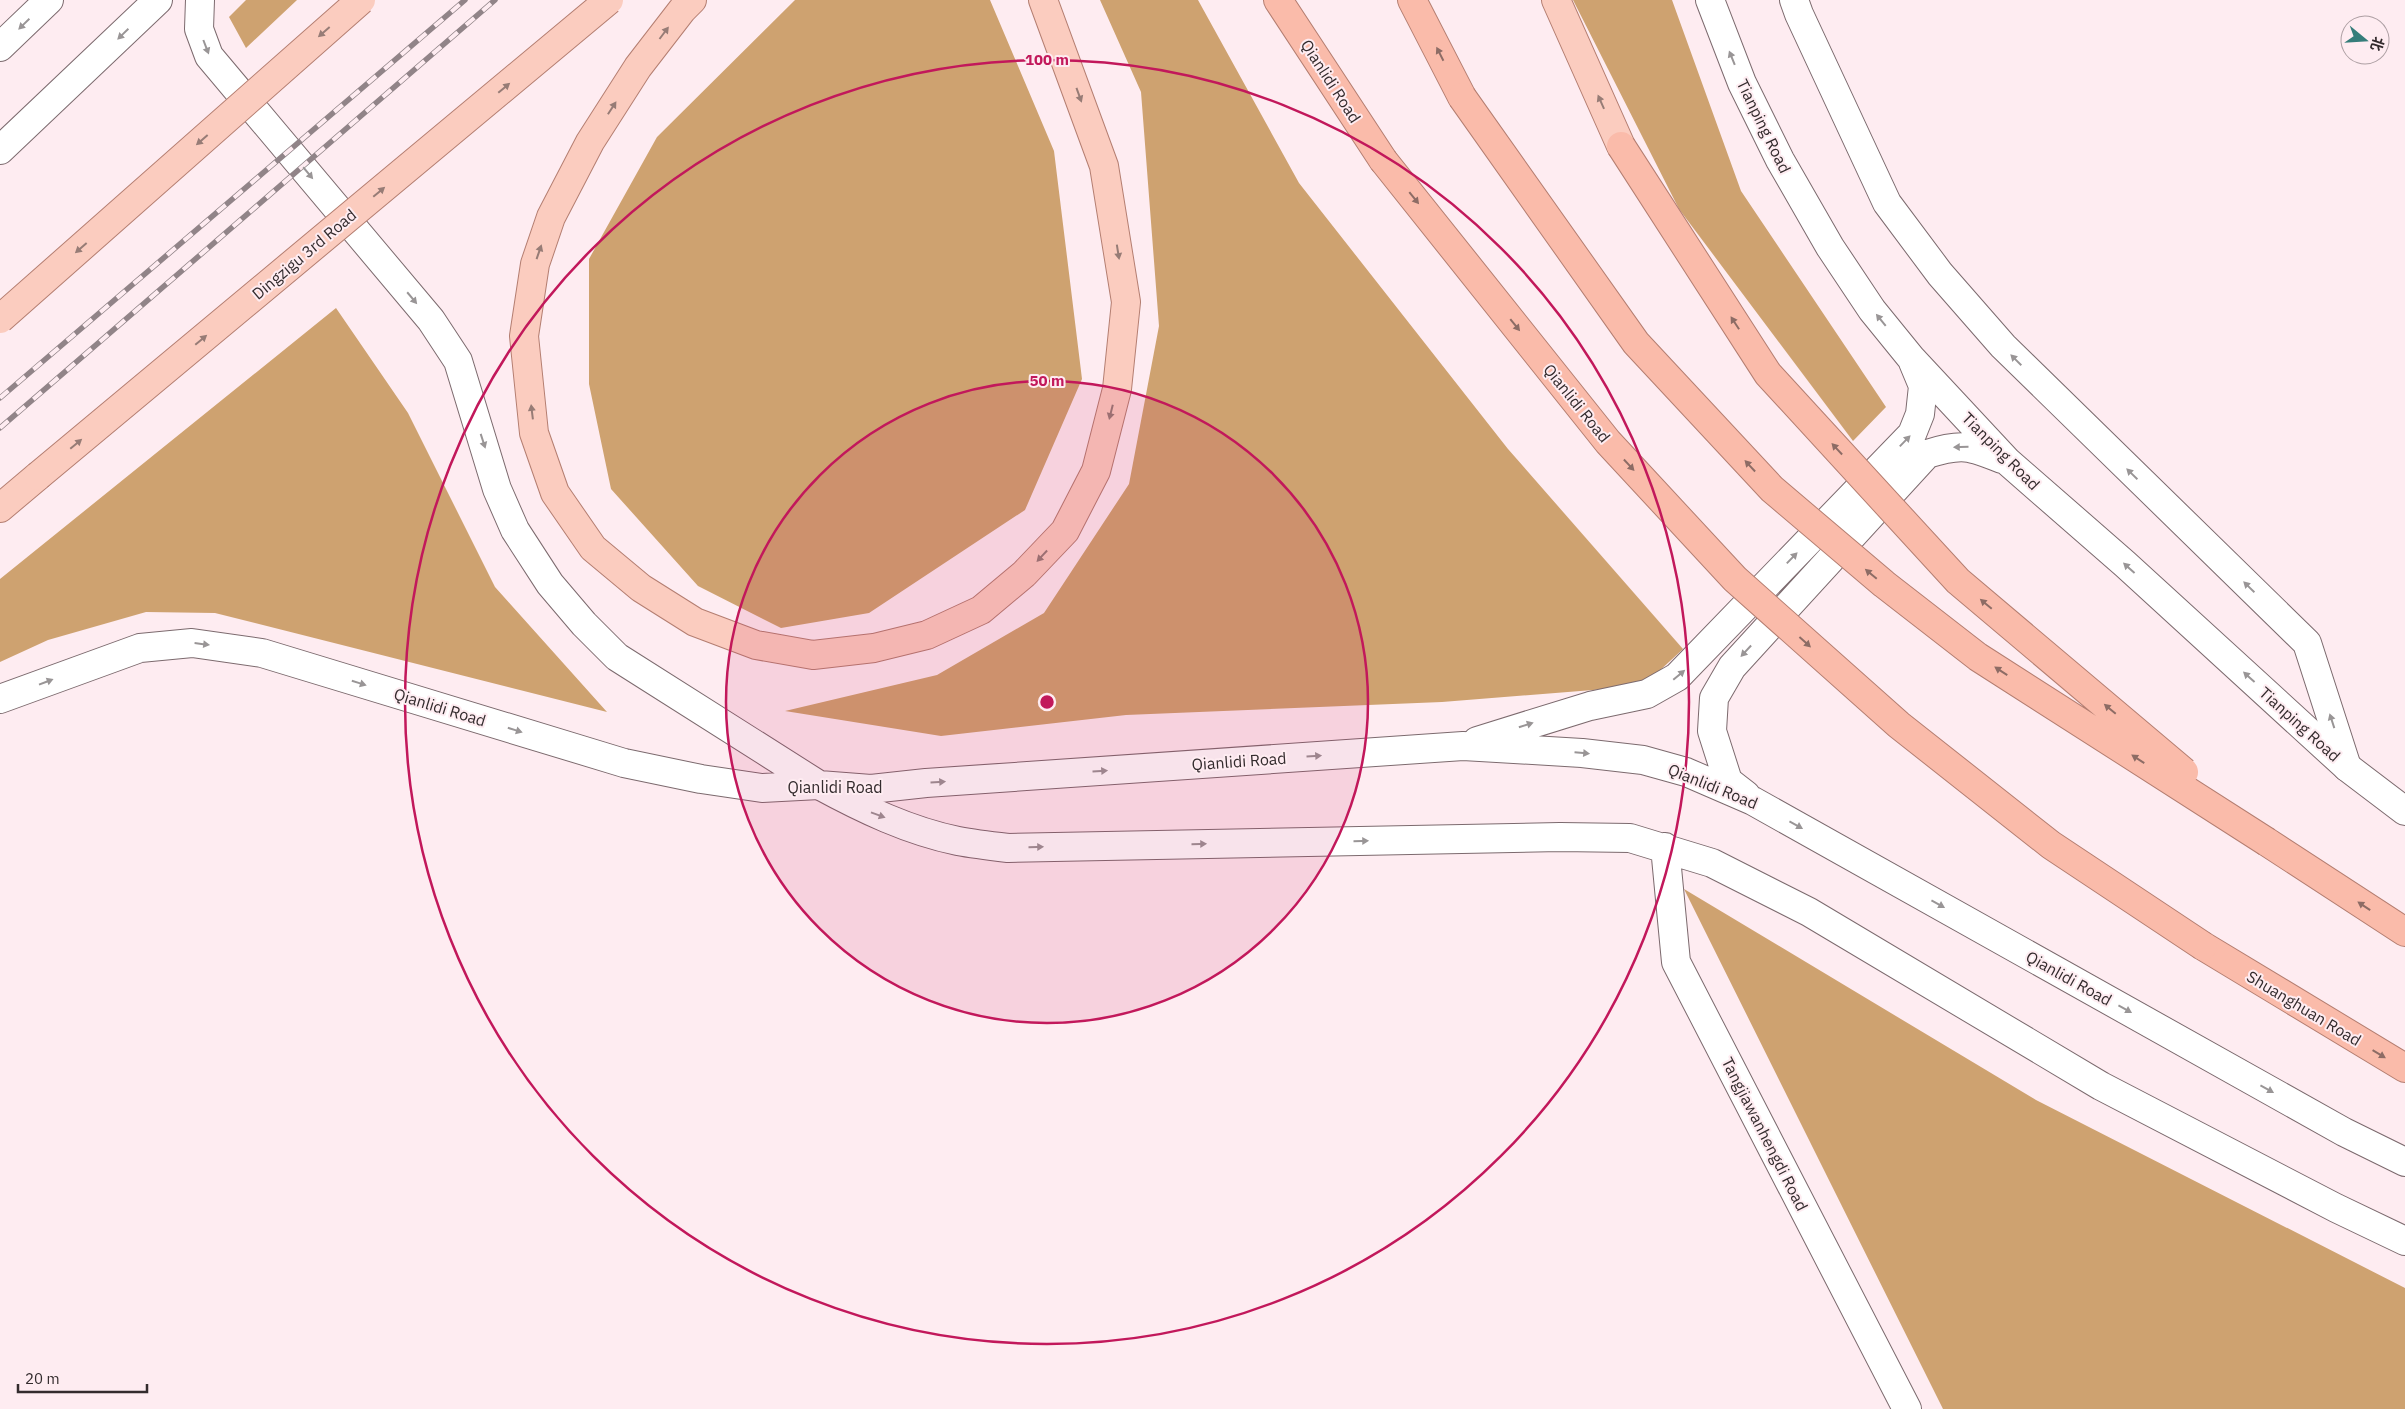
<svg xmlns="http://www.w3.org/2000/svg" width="2405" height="1409" font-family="'IBM Plex Sans','Noto Sans SC',sans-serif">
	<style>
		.forest { fill: #cea270 }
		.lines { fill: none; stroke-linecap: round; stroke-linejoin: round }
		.minor-casing { stroke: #7c6a6e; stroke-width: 30 }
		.tertiary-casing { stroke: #7c6a6e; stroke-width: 30 }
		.primary-casing { stroke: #b47e71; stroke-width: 30 }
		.trunk-casing { stroke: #b47e71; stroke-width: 30 }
		.minor { stroke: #fff; stroke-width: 28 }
		.tertiary { stroke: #fff; stroke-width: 28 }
		.primary { stroke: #fbccbf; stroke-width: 28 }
		.trunk { stroke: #fabbaa; stroke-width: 28 }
		.rail-casing { stroke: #918488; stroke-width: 5.5 }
		.rail { stroke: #feecf1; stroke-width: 4; stroke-dasharray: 11; stroke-linecap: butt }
		.primary-bridge-casing { stroke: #b47e71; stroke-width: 30; stroke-linecap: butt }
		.trunk-bridge-casing { stroke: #b47e71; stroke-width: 30; stroke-linecap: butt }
		.primary-bridge { stroke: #fbccbf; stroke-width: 28 }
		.trunk-bridge { stroke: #fabbaa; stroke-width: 28 }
		.oneway { fill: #999596 }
		.oneway2 { fill: #977c76 }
		.oneway3 { fill: #8d6c65 }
		.ring { fill: none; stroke: #c2185b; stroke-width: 2.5 }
		.labels { text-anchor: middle; stroke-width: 4; stroke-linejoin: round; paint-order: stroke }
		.street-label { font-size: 16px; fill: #332b2d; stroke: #feecf1 }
		.centre { fill: #c2185b; stroke: #feecf1; stroke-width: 2.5 }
		.ring-label { font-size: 15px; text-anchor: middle; font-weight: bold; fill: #c2185b; stroke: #feecf1; stroke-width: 4; stroke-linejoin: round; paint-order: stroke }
	</style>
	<rect width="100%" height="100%" fill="#feecf1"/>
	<path class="forest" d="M246,0H297L246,48L229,17Z
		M795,0H990L1054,151L1082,379L1025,510L869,613L781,628L698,586L611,489L589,384V259L657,137Z
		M1100,0H1198L1299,183L1508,449L1683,649L1643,686L1442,702L1126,715L941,736L785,711L937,675L1044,613L1129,484L1159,326L1141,92Z
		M1573,0H1672L1741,191L1886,407L1853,441L1679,209Z
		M336,308L408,413L495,587L607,712L215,613L146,612L48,640L0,662V579Z
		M1684,889L2036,1100L2405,1288V1409H1943Z"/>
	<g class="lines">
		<g class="minor-casing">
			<path id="minor" d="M1794,0L1799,14L1887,203L1940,274L2003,346L2307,643L2347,767
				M0,47L49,0
				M819,785C863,809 909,831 958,841C974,844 991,846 1008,848L1560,837L1630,838L1712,863L1809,912L2101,1086L2336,1208L2405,1241
				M1665,847L1676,962L1907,1409"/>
		</g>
		<g class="tertiary-casing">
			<path id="tertiary" d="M200,0L199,29L209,56L431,320L458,361L497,489L515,530L550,584L584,624L617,657L819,785
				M1710,0L1742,83L1780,160L1830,247L1872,310L1911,358L2007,461L2125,564L2347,767L2405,811
				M0,150L158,0
				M0,699L140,648L192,643L262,653L624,763L701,779L762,788L819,785L871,789L926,783L1463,746L1582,753L1643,760L1686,772L1753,801L2344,1132L2405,1162
				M1477,741L1590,706L1647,694L1677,677L1912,434L1920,414L1923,386L1913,362
				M1746,795L1728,781L1712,731L1714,698L1732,667L1927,454C1962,443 1970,446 2002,459"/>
		</g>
		<g class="primary-casing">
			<path id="primary" d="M692,0L682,10L638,67L590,142L551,217L535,264L524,336L534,433L555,493L593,548L641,588L695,622L756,645L813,655L874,648L927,635L981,610L1024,574L1065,531L1096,471L1117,389L1126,302L1104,166L1043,0
				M1556,0L1621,146
				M0,508L38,476"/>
		</g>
		<g class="trunk-casing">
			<path id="trunk" d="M1278,0L1383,160
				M1412,0L1462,97
				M2267,842L2405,932
				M2203,946L2405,1068"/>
		</g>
		<use href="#minor" class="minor"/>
		<use href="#tertiary" class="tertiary"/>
		<use href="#primary" class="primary"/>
		<use href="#trunk" class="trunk"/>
		<g class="rail-casing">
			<path id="rail" d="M0,398L465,0
				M0,428L495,0"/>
		</g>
		<use href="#rail" class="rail"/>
		<g class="primary-bridge-casing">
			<path id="primary-bridge" d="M0,319L361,0
				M38,476L609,0"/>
		</g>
		<g class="trunk-bridge-casing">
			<path id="trunk-bridge" d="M1462,97L1636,343L1772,489L1884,584L1978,657L2267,842
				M1621,146L1768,374L1958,581L2184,772
				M1383,160L1608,442L1735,579L1899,725L2051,845L2203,946"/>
		</g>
		<use href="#primary-bridge" class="primary-bridge"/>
		<use href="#trunk-bridge" class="trunk-bridge"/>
	</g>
	<defs><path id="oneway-solid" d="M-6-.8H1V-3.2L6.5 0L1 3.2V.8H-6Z" transform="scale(1.25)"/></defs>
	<g class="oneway">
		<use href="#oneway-solid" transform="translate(24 24) rotate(136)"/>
		<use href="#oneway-solid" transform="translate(123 34) rotate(136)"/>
		<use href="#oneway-solid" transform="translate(206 47) rotate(69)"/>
		<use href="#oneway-solid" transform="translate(1732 58) rotate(-112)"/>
		<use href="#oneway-solid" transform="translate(308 173) rotate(50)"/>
		<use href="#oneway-solid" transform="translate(412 298) rotate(50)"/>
		<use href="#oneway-solid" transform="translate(1881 320) rotate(-129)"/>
		<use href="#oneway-solid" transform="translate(2016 360) rotate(-135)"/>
		<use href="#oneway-solid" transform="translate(483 441) rotate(72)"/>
		<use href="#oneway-solid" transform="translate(1905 441) rotate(-46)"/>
		<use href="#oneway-solid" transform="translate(1961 447) rotate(179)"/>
		<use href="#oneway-solid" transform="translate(2132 474) rotate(-136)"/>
		<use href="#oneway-solid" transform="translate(1792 558) rotate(-46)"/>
		<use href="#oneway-solid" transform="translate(2129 568) rotate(-138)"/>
		<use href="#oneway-solid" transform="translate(2249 587) rotate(-136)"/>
		<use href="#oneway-solid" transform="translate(202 644) rotate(7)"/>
		<use href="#oneway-solid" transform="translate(1746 651) rotate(133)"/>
		<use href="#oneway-solid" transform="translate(1679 675) rotate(-40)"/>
		<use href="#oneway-solid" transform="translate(2249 677) rotate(-138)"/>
		<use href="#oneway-solid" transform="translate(46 682) rotate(-21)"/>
		<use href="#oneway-solid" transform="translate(359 683) rotate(17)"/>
		<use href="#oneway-solid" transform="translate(2332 721) rotate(-108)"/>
		<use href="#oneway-solid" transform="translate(1526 725) rotate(-18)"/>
		<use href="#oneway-solid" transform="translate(515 730) rotate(17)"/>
		<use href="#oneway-solid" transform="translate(1582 753) rotate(5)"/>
		<use href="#oneway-solid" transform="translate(1314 756) rotate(-4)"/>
		<use href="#oneway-solid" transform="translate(1100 771) rotate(-4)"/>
		<use href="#oneway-solid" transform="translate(938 782) rotate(-4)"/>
		<use href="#oneway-solid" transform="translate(878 815) rotate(20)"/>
		<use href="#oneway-solid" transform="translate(1796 825) rotate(29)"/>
		<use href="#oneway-solid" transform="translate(1361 841) rotate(-1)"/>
		<use href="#oneway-solid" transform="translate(1199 844) rotate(-1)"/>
		<use href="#oneway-solid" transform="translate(1036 847) rotate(-1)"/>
		<use href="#oneway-solid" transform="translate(1938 904) rotate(29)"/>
		<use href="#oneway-solid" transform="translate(2125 1009) rotate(29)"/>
		<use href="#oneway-solid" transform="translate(2267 1089) rotate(29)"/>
	</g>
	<g class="oneway2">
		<use href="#oneway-solid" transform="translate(324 32) rotate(139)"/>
		<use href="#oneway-solid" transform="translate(664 33) rotate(-53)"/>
		<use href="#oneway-solid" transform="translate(504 88) rotate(-40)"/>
		<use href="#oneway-solid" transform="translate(1079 95) rotate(70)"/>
		<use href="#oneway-solid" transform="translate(1601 102) rotate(-114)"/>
		<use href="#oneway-solid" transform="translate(612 108) rotate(-57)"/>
		<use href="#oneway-solid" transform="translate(202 140) rotate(139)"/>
		<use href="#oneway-solid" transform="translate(379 192) rotate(-40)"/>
		<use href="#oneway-solid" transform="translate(81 248) rotate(139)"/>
		<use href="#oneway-solid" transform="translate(539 252) rotate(-71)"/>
		<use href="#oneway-solid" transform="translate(1118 252) rotate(81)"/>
		<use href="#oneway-solid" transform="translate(201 340) rotate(-40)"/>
		<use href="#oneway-solid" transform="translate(532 412) rotate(-97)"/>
		<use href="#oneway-solid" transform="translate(1111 412) rotate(104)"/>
		<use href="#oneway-solid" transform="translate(76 444) rotate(-40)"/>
		<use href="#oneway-solid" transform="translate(1042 556) rotate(133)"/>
	</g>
	<g class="oneway3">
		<use href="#oneway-solid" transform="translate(1440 54) rotate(-117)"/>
		<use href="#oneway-solid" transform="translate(1414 198) rotate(51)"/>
		<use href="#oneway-solid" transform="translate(1735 323) rotate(-123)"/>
		<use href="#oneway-solid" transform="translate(1515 325) rotate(51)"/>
		<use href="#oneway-solid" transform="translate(1837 449) rotate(-133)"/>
		<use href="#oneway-solid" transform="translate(1629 465) rotate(47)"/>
		<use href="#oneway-solid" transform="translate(1750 466) rotate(-133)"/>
		<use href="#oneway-solid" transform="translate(1871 574) rotate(-140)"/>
		<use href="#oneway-solid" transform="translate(1986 604) rotate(-140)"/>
		<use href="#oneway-solid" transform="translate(1805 642) rotate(42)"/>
		<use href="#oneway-solid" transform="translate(2001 671) rotate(-147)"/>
		<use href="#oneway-solid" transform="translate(2110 709) rotate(-140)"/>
		<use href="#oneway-solid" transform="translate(2138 759) rotate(-147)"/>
		<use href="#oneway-solid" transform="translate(2364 906) rotate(-146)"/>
		<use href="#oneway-solid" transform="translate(2379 1054) rotate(31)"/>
	</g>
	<circle cx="1047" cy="702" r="321" fill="#c2185b" fill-opacity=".12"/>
	<g class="ring">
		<circle cx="1047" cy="702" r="321"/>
		<circle cx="1047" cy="702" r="642"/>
	</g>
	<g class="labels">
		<g class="street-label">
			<text transform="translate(1331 81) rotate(57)" y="6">Qianlidi Road</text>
			<text transform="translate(1764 126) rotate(64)" y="6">Tianping Road</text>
			<text transform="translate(304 254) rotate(-40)" y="6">Dingzigu 3rd Road</text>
			<text transform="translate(1577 403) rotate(51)" y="6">Qianlidi Road</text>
			<text transform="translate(2001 451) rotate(45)" y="6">Tianping Road</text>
			<text transform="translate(440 707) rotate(17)" y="6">Qianlidi Road</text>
			<text transform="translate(2300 724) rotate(42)" y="6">Tianping Road</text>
			<text transform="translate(1239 761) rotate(-4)" y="6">Qianlidi Road</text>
			<text transform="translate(1713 786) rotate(22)" y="6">Qianlidi Road</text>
			<text x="835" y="793">Qianlidi Road</text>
			<text transform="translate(2069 978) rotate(29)" y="6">Qianlidi Road</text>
			<text transform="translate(2304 1008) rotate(31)" y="6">Shuanghuan Road</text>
			<text transform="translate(1765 1134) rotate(63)" y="6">Tangjiawanhengdi Road</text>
		</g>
	</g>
	<circle cx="1047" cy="702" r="8" class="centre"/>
	<g class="ring-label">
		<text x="1047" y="65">100 m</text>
		<text x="1047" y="386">50 m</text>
	</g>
	<g transform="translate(2365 40) rotate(108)"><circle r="24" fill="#feecf1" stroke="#ad9fa3"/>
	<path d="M0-4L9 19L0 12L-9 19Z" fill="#357d7a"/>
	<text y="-8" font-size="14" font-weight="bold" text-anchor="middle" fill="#332b2d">北</text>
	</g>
	<path d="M18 1384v8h129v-8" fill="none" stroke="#332b2d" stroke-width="2.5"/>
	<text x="25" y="1384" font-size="15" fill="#332b2d" stroke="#feecf1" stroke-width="4" paint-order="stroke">20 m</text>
</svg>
